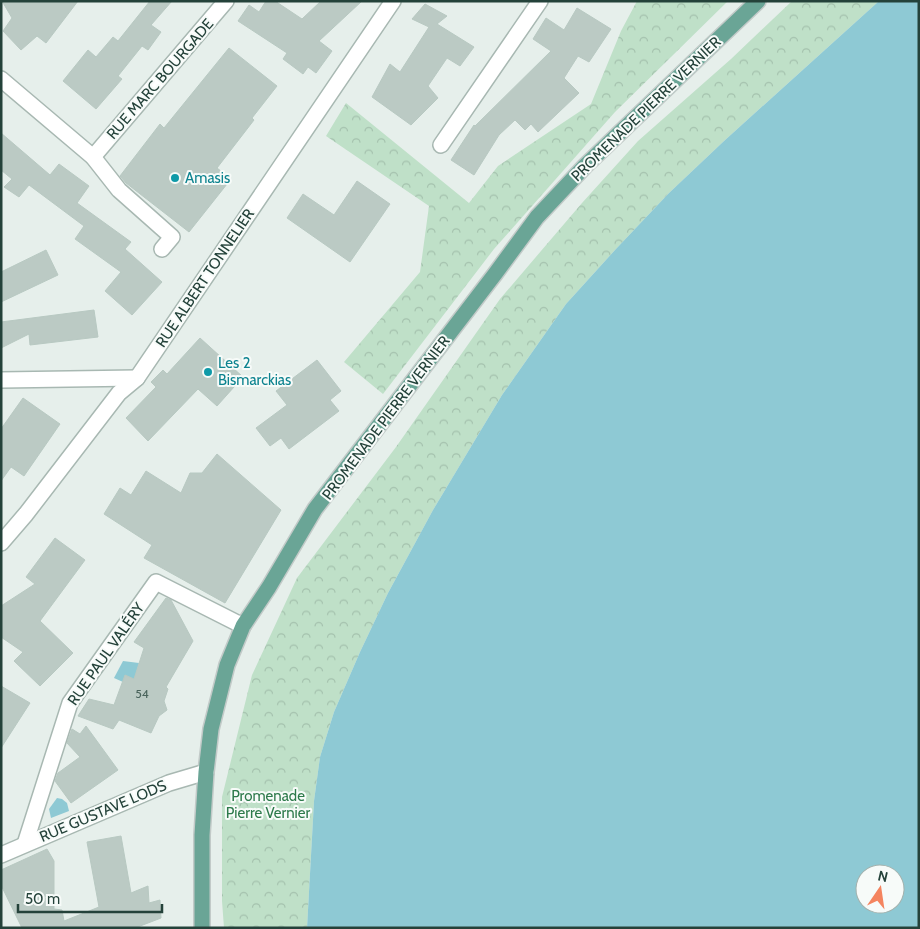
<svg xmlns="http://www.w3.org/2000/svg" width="920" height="929" viewBox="0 0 920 929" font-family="Cabin,sans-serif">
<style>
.forest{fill:url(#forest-crowns)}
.water{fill:#8ec9d4;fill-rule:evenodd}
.building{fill:#bbcac4;stroke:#b8c9c2}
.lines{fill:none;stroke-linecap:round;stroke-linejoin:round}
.minor-casing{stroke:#a8b8b2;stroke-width:18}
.major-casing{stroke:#c2cac8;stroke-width:18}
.minor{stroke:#fff;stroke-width:15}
.major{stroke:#6aa596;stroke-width:15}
.culture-dot{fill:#0f9aa8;stroke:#f7fbf9;stroke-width:2}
.labels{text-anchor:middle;stroke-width:4;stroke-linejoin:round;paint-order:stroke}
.number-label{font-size:12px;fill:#4a645c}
.street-label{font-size:15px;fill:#24423a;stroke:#f7fbf9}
.culture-label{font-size:15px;fill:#0d838f;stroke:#f7fbf9;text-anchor:start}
.park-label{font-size:15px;fill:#2d7a4b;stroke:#f7fbf9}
</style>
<defs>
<pattern id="forest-crowns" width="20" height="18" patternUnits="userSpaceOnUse" patternTransform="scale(1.25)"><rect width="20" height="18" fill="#bfe0c8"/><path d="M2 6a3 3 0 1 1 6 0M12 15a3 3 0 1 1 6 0" fill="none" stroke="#a4c1ad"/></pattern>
</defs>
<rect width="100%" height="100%" fill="#e6efeb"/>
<g class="forest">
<polygon points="637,1 728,1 615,112 494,249 383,394 344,362 420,272 429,206 326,136 346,103 469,203 498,166 591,104 621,31"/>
<polygon points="792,1 879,1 724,141 669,193 615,250 566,304 502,395 433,510 388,593 360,652 334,712 320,757 314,801 307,928 224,928 222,901 222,797 252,675 297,578 396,447 500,299 582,203 638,141 731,59"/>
</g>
<g class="water">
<path d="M879 1H919V928H307L314 801 320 757 334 712 360 652 388 593 433 510 502 395 566 304 615 250 669 193 724 141ZM865 874H895V904H865Z"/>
<polygon points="123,661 139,663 134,681 123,682 114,678"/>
<polygon points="57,798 62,799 67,803 69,811 51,818 49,809"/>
</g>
<g class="building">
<polygon points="2,1 78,1 46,43 37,36 21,50 3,31 12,18"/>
<polygon points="150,1 172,1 151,25 161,32 148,50 142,46 118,76 122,79 96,109 63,81 88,50 96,57 113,37 118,41"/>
<polygon points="266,1 275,1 302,19 321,1 362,1 319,41 332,51 316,73 308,67 303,74 283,59 287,53 238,21 249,5 259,12"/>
<polygon points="425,4 447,16 437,24 474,47 460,66 447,58 428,86 438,98 411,125 372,97 390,64 400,72 429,27 412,19"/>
<polygon points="577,8 611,29 589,62 578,56 564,78 579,93 538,132 531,124 525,130 515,120 499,135 474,175 451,160 474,125 475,126 551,51 533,39 546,18 564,30"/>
<polygon points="229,48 277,86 252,118 254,120 217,168 231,179 189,232 126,183 120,176 160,124 164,128"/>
<polygon points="1,133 50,175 59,164 89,186 77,203 131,242 125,249 162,282 132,315 105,291 121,272 75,239 84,226 29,185 19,197 4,187 12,179 1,170"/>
<polygon points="357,181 390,204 350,262 287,218 303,194 334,215"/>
<polygon points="46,250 58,275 1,302 1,272"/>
<polygon points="94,310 98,337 30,345 29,334 1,348 1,322"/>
<polygon points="200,338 243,377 217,406 198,389 148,441 126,418 156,387 151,382 163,370 167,374"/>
<polygon points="317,360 341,391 330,400 339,411 289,449 281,438 270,446 256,428 287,405 276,391"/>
<polygon points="23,398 60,424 24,476 11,467 1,481 1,429"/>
<polygon points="217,454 281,510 225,603 144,558 152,545 104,514 120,488 131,495 146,471 181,493 190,473 202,473"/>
<polygon points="55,538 85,560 40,621 73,653 40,686 14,661 23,652 1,637 1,606 35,584 26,577"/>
<polygon points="166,598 171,600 193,641 166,687 168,689 164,701 167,710 159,716 151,733 119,720 113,729 78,716 89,699 114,705 125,675 134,679 144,648 134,642"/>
<polygon points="1,686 30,703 1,748"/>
<polygon points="86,726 118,770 71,803 55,781 58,773 80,757 67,743 72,729 80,734"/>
<polygon points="121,836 131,893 148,886 149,903 160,900 161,918 135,928 22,928 1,885 1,870 47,849 54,861 54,909 62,910 64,921 99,907 87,842"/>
</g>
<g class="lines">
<defs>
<g id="minor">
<polyline points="1,79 93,157 119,190 172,237 162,249"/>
<polyline points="441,145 540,1"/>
<polyline points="93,157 226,1"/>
<polyline points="1,380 137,378"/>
<polyline points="1,543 26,514 119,393 137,378 393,1"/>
<polyline points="25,844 70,703 156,582 243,626"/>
<polyline points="1,855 169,783 206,772"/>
</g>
<polyline id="major" points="202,928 202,835 206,772 211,729 227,665 243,626 269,587 315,509 495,274 537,217 585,166 758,1"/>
</defs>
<use href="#minor" class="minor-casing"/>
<use href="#major" class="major-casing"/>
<use href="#minor" class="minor"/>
<use href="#major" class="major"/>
</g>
<g class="culture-dot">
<circle cx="175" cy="178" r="5"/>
<circle cx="208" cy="372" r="5"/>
</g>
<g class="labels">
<g class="number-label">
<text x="142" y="698">54</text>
</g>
<g class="street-label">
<text transform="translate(160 79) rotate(-49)" y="5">RUE MARC BOURGADE</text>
<text transform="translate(646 109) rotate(-44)" y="5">PROMENADE PIERRE VERNIER</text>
<text transform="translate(205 278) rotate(-56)" y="5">RUE ALBERT TONNELIER</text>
<text transform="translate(386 418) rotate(-53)" y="5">PROMENADE PIERRE VERNIER</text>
<text transform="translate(106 654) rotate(-55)" y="5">RUE PAUL VALÉRY</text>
<text transform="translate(103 811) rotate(-23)" y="5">RUE GUSTAVE LODS</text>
</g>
<g class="culture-label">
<text x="185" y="183">Amasis</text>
<text x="218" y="368">Les 2<tspan x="218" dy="17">Bismarckias</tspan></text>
</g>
<g class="park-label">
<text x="268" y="801">Promenade<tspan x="268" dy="17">Pierre Vernier</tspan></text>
</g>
</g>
<rect width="920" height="929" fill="none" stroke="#24423a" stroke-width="5"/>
<g transform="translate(880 889) rotate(13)"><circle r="24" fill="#f7fbf9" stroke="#a3b1ad"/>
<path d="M0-4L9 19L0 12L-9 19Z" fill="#f4845f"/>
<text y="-8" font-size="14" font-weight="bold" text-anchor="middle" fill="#24423a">N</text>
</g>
<path d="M18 904v8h144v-8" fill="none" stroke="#24423a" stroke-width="2.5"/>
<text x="25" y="904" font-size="15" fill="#24423a" stroke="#f7fbf9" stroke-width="4" paint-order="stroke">50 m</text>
</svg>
